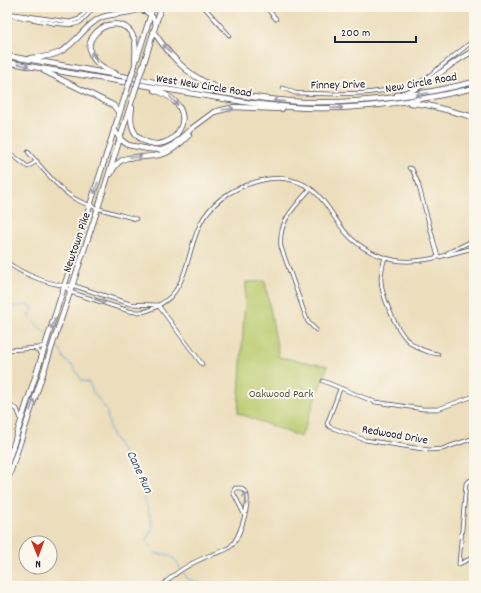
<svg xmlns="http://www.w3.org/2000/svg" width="481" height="593" viewBox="0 0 481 593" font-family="Dekko,sans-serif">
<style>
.green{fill:#bacb6e;stroke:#6e7654}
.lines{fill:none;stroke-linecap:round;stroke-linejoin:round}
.stream{stroke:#64a5d8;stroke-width:1}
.minor-casing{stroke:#403e4e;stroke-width:4.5}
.major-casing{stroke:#403e4e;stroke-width:5.5}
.highway-casing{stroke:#403e4e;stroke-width:6}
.minor{stroke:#fff;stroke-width:3}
.major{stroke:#fff;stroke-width:4}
.highway{stroke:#fff;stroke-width:4.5}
.highway-bridge-casing{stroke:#403e4e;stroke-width:6;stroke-linecap:butt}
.highway-bridge{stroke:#fff;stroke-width:4.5}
.oneway{stroke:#9c9ca7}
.labels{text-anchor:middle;stroke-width:4;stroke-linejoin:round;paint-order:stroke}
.street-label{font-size:12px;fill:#22223b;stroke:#fbf7ec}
.park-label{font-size:12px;fill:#50554a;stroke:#fbf7ec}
.water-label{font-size:13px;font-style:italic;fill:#3c567a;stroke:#fbf7ec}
</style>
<rect width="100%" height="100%" fill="#fbf7ec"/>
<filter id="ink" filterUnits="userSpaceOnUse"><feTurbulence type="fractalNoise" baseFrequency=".025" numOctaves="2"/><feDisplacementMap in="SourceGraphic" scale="8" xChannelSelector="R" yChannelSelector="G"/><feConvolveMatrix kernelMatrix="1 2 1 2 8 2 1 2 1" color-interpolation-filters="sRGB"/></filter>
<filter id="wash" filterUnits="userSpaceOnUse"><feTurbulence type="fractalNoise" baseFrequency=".012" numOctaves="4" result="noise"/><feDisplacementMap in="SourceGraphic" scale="16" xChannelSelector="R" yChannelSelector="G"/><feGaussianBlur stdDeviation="0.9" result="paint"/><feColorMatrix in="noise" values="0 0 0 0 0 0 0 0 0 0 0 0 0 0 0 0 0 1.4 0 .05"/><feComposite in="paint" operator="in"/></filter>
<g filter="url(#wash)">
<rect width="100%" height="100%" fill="#ecdebc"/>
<polygon class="green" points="265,281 279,357 328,366 301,437 238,413 246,282"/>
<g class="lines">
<g class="stream">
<path d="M7 299 9 305 12 307C20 307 27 302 33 308L28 316C34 323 41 327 46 334"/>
<path d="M56 346 59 348 65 360 73 366 82 381 89 382 93 392 106 409 111 433 126 457 141 490 147 506 153 527 146 541 156 554C168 554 176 556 180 569"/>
<polyline points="182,571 188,579 209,586"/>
</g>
</g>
</g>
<g filter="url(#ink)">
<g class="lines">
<defs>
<g id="minor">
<polyline points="204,7 229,35"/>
<polyline points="266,7 276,19"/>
<polyline points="311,7 320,7"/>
<polyline points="7,13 70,22 79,19 90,7"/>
<path d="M7 15C24 16 65 29 79 23 85 19 89 13 94 7"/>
<polyline points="283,88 295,93 332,94 365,93 404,88 414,85 425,79 474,40"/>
<polyline points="7,151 28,167 37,161"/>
<path d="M28 152C41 166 54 184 69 195 83 206 118 214 136 219"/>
<polyline points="409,168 412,169 418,183 438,257"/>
<path d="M310 189C294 208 278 221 281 247L306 317 308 322 316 330"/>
<polyline points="447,253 474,240"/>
<path d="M385 257C383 264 381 272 381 279 381 289 385 300 389 309 399 334 410 350 438 354"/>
<path d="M7 262C20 273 55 288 72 285L130 304 158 305"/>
<path d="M65 286 70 292 129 311C142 313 147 312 158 306 163 302 168 300 172 295 190 274 189 240 204 217 218 197 236 187 259 181 279 175 303 179 318 195 329 206 336 222 347 234 359 247 376 256 394 260 420 265 448 254 474 248"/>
<polyline points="158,305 202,364"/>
<polyline points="34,348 39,352 42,357"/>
<polyline points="8,350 38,348 46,345"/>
<polyline points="323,381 375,402 423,409 438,409 474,396"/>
<polyline points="340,389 327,424 330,427 365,440 429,450 442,449 474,438"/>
<polyline points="7,405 17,409 21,419"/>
<polyline points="459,564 466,483 474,478"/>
<polyline points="459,564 474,557"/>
<path d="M162 586C174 573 191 563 208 556 215 553 224 552 230 547 239 540 251 503 246 492 245 492 242 489 242 488H235L233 492 245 516"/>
</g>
<g id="major">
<polyline points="151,14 153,7"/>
<polyline points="156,24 161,7"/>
</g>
<g id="highway">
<path d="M141 10C149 11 153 16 156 24L143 66"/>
<path d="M153 31C175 63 192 80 229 92"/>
<path d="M7 56C66 65 124 77 183 87 223 93 263 100 303 102 361 104 418 96 474 82"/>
<path d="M30 58C41 57 51 57 60 52 76 44 84 26 100 18 114 12 132 15 145 7"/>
<polyline points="137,58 151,14"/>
<path d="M7 62C60 72 113 80 165 89 221 98 277 110 333 108 382 107 427 99 474 88"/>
<polyline points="44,71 113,105 117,110 119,115"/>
<path d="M115 73C55 50 118 0 134 38 137 46 135 56 135 65"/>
<path d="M397 95C428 89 447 63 474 51"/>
<polyline points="410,103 427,105 474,117"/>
<path d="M132 108C130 119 131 132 141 139 173 160 209 107 154 90"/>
<polyline points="114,129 120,139 128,145 148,149 162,150 173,145 191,129 214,112 234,107 282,109"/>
<path d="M111 174C114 166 118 161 127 158 159 155 165 160 189 135"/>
<polyline points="7,465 125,96"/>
<polyline points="7,482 98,208 133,97"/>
</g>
</defs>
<use href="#minor" class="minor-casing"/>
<use href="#major" class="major-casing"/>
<use href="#highway" class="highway-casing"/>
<use href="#minor" class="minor"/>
<use href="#major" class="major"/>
<use href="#highway" class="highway"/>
<defs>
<g id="highway-bridge">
<polyline points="125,96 135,65"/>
<polyline points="133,97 143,66"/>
</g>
</defs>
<use href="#highway-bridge" class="highway-bridge-casing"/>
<use href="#highway-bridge" class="highway-bridge"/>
</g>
<defs><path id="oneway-shaft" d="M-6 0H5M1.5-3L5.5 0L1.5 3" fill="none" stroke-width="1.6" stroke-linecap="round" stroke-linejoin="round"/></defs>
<g class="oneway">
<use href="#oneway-shaft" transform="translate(167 49) rotate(-131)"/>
<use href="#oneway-shaft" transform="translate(94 57) rotate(-119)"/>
<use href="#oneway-shaft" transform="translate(23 65) rotate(11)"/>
<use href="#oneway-shaft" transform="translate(422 94) rotate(170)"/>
<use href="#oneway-shaft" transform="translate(174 101) rotate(46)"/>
<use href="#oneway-shaft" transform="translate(279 101) rotate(-176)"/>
<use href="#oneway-shaft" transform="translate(337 108) rotate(-2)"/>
<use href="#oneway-shaft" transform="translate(228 109) rotate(-9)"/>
<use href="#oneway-shaft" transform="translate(136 157) rotate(-5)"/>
<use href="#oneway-shaft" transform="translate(96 188) rotate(107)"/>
<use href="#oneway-shaft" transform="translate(100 301) rotate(17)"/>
<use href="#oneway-shaft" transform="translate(53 324) rotate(108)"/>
<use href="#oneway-shaft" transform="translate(32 405) rotate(-72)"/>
<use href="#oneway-shaft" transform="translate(246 498) rotate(-95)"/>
</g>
</g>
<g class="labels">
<g class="street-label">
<text transform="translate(421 82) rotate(-10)" y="4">New Circle Road</text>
<text transform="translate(338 84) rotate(-1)" y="4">Finney Drive</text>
<text transform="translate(204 85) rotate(9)" y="4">West New Circle Road</text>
<text transform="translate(76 242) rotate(-71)" y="4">Newtown Pike</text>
<text transform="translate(395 434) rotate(10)" y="4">Redwood Drive</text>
</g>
<g class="park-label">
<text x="281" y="397">Oakwood Park</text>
</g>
<g class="water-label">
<text transform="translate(141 471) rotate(65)" y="5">Cane Run</text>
</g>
</g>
<rect width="481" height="593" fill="none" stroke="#fbf7ec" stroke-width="24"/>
<g transform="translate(38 555) rotate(179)"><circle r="19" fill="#fbf7ec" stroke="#a4a2a5"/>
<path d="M0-3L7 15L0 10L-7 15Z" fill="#c8321e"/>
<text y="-6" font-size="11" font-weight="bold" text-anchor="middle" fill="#22223b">N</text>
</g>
<path d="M335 36v6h81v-6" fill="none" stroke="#22223b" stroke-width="2"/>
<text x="341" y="36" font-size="12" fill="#22223b" stroke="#fbf7ec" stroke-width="3" paint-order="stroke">200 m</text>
</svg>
